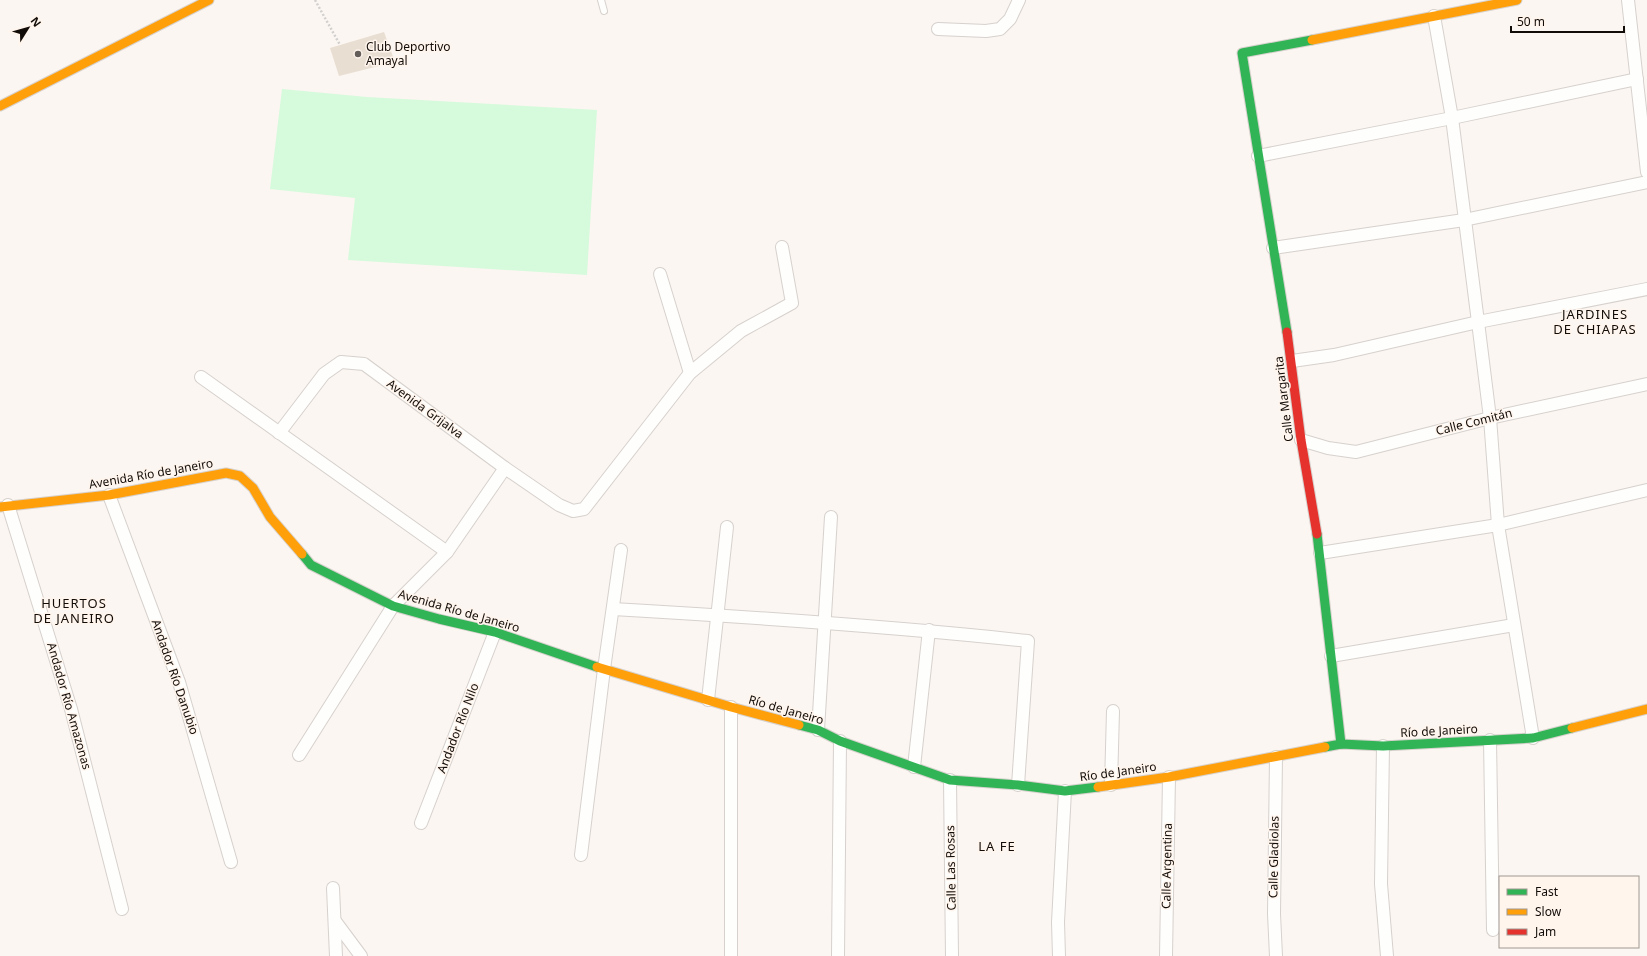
<svg xmlns="http://www.w3.org/2000/svg" width="1647" height="956" viewBox="0 0 1647 956" font-family="'Noto Sans',sans-serif">
<style>
.green{fill:#d6fadc}
.building{fill:#e9ded2}
.lines{fill:none;stroke-linecap:round;stroke-linejoin:round}
.lane-casing{stroke:#d7d1cd;stroke-width:8}
.street-casing{stroke:#d7d1cd;stroke-width:14}
.fast-casing{stroke:#d7d1cd;stroke-width:11}
.slow-casing{stroke:#d7d1cd;stroke-width:11}
.jam-casing{stroke:#d7d1cd;stroke-width:11}
.path{stroke:#d1d0cf;stroke-width:2.5;stroke-dasharray:2 2;stroke-linecap:butt}
.lane{stroke:#fefefd;stroke-width:6}
.street{stroke:#fefefd;stroke-width:12}
.fast{stroke:#30b455;stroke-width:9}
.slow{stroke:#ff9f0a;stroke-width:9}
.jam{stroke:#e5322d;stroke-width:9}
.poi-dot{fill:#645e5a;stroke:#fff5ed;stroke-width:1.5}
.labels{text-anchor:middle;stroke-width:3;stroke-linejoin:round;paint-order:stroke}
.poi-label{font-size:12px;fill:#120c08;stroke:#fff5ed;text-anchor:start}
.street-label{font-size:12px;fill:#120c08;stroke:#fff5ed}
.neighbourhood-label{font-size:13px;letter-spacing:1px;fill:#120c08;stroke:#fff5ed}
</style>
<rect width="100%" height="100%" fill="#fbf6f1"/>
<polygon class="green" points="282,89 367,97 597,110 587,275 348,260 355,198 270,189"/>
<polygon class="building" points="384,32 395,62 339,76 330,48"/>
<g class="lines">
<defs>
<polyline id="lane" points="601,0 604,11"/>
<g id="street">
<polyline points="1628,0 1647,172"/>
<polyline points="1434,16 1452,118 1478,322 1490,418 1498,525 1533,738"/>
<polyline points="938,29 986,31 1000,29 1010,19 1019,0"/>
<polyline points="1258,156 1452,118 1637,79"/>
<polyline points="1273,248 1464,220 1647,182"/>
<polyline points="660,274 690,373"/>
<polyline points="1292,361 1334,355 1478,322 1647,289"/>
<polyline points="201,377 447,552"/>
<polyline points="279,433 324,374 341,362 364,364 505,468 559,505 573,511 584,509 690,373 741,331 792,303 782,247"/>
<polyline points="1301,440 1328,448 1356,452 1490,418 1647,384"/>
<polyline points="109,495 179,682 231,862"/>
<polyline points="8,505 71,709 122,909"/>
<polyline points="1320,553 1498,525 1647,490"/>
<path d="M613 609C751 617 890 626 1028 641L1018 785"/>
<polyline points="1331,656 1514,625"/>
<polyline points="708,700 727,527"/>
<polyline points="818,730 831,517"/>
<polyline points="1490,740 1493,930"/>
<polyline points="1383,746 1381,884 1387,956"/>
<polyline points="299,755 393,606 447,552 505,468"/>
<polyline points="1276,757 1274,914 1276,956"/>
<polyline points="914,767 929,630"/>
<polyline points="950,780 952,956"/>
<polyline points="1111,785 1113,711"/>
<polyline points="421,823 495,632"/>
<polyline points="581,855 604,669 621,550"/>
<polyline points="333,888 336,956"/>
<polyline points="335,921 361,956"/>
<polyline points="731,956 731,707"/>
<polyline points="838,956 840,741"/>
<polyline points="1059,956 1058,922 1065,791"/>
<polyline points="1166,956 1169,777"/>
</g>
<g id="fast">
<polyline points="1287,332 1242,53 1312,40"/>
<polyline points="1317,534 1341,744"/>
<polyline points="302,554 311,565 393,606 439,619 495,632 597,667"/>
<polyline points="799,725 818,730 840,741 950,780 1018,785 1065,791 1098,787"/>
<polyline points="1325,747 1341,744 1383,746 1533,738 1572,728"/>
</g>
<g id="slow">
<polyline points="1312,40 1517,0"/>
<polyline points="0,106 209,0"/>
<polyline points="0,507 109,495 226,473 240,476 253,488 270,517 302,554"/>
<polyline points="597,667 731,707 799,725"/>
<polyline points="1572,728 1647,709"/>
<polyline points="1098,787 1169,777 1325,747"/>
</g>
<polyline id="jam" points="1287,332 1301,440 1317,534"/>
</defs>
<use href="#lane" class="lane-casing"/>
<use href="#street" class="street-casing"/>
<use href="#fast" class="fast-casing"/>
<use href="#slow" class="slow-casing"/>
<use href="#jam" class="jam-casing"/>
<polyline class="path" points="315,0 340,45"/>
<use href="#lane" class="lane"/>
<use href="#street" class="street"/>
<use href="#fast" class="fast"/>
<use href="#slow" class="slow"/>
<use href="#jam" class="jam"/>
</g>
<circle class="poi-dot" cx="358" cy="54" r="4"/>
<g class="labels">
<g class="poi-label">
<text x="366" y="51">Club Deportivo<tspan x="366" dy="14">Amayal</tspan></text>
</g>
<g class="street-label">
<text transform="translate(1284 399) rotate(-97)" y="4">Calle Margarita</text>
<text transform="translate(425 409) rotate(36)" y="4">Avenida Grijalva</text>
<text transform="translate(1474 422) rotate(-14)" y="4">Calle Comitán</text>
<text transform="translate(151 474) rotate(-10)" y="4">Avenida Río de Janeiro</text>
<text transform="translate(459 611) rotate(16)" y="4">Avenida Río de Janeiro</text>
<text transform="translate(175 677) rotate(71)" y="4">Andador Río Danubio</text>
<text transform="translate(69 706) rotate(74)" y="4">Andador Río Amazonas</text>
<text transform="translate(786 710) rotate(16)" y="4">Río de Janeiro</text>
<text transform="translate(458 728) rotate(-69)" y="4">Andador Río Nilo</text>
<text transform="translate(1439 731) rotate(-3)" y="4">Río de Janeiro</text>
<text transform="translate(1118 772) rotate(-8)" y="4">Río de Janeiro</text>
<text transform="translate(1274 857) rotate(-89)" y="4">Calle Gladiolas</text>
<text transform="translate(1167 866) rotate(-89)" y="4">Calle Argentina</text>
<text transform="translate(951 868) rotate(-91)" y="4">Calle Las Rosas</text>
</g>
<g class="neighbourhood-label">
<text x="1595" y="319">JARDINES<tspan x="1595" dy="15">DE CHIAPAS</tspan></text>
<text x="74" y="608">HUERTOS<tspan x="74" dy="15">DE JANEIRO</tspan></text>
<text x="997" y="851">LA FE</text>
</g>
</g>
<rect x="1499" y="876" width="140" height="72" fill="#fff5ed" stroke="#a09891"/>
<rect x="1507" y="889" width="20" height="6" fill="#30b455" stroke="#a09891"/>
<text x="1535" y="896" font-size="12" fill="#120c08">Fast</text>
<rect x="1507" y="909" width="20" height="6" fill="#ff9f0a" stroke="#a09891"/>
<text x="1535" y="916" font-size="12" fill="#120c08">Slow</text>
<rect x="1507" y="929" width="20" height="6" fill="#e5322d" stroke="#a09891"/>
<text x="1535" y="936" font-size="12" fill="#120c08">Jam</text>
<g transform="translate(28 28) rotate(53)" stroke="#fff5ed" stroke-width="3" paint-order="stroke">
<path d="M0-3L7 15L0 10L-7 15Z" fill="#120c08"/>
<text y="-6" font-size="11" font-weight="bold" text-anchor="middle" fill="#120c08">N</text>
</g>
<path d="M1511 26v6h113v-6" fill="none" stroke="#120c08" stroke-width="2"/>
<text x="1517" y="26" font-size="12" fill="#120c08" stroke="#fff5ed" stroke-width="3" paint-order="stroke">50 m</text>
</svg>
